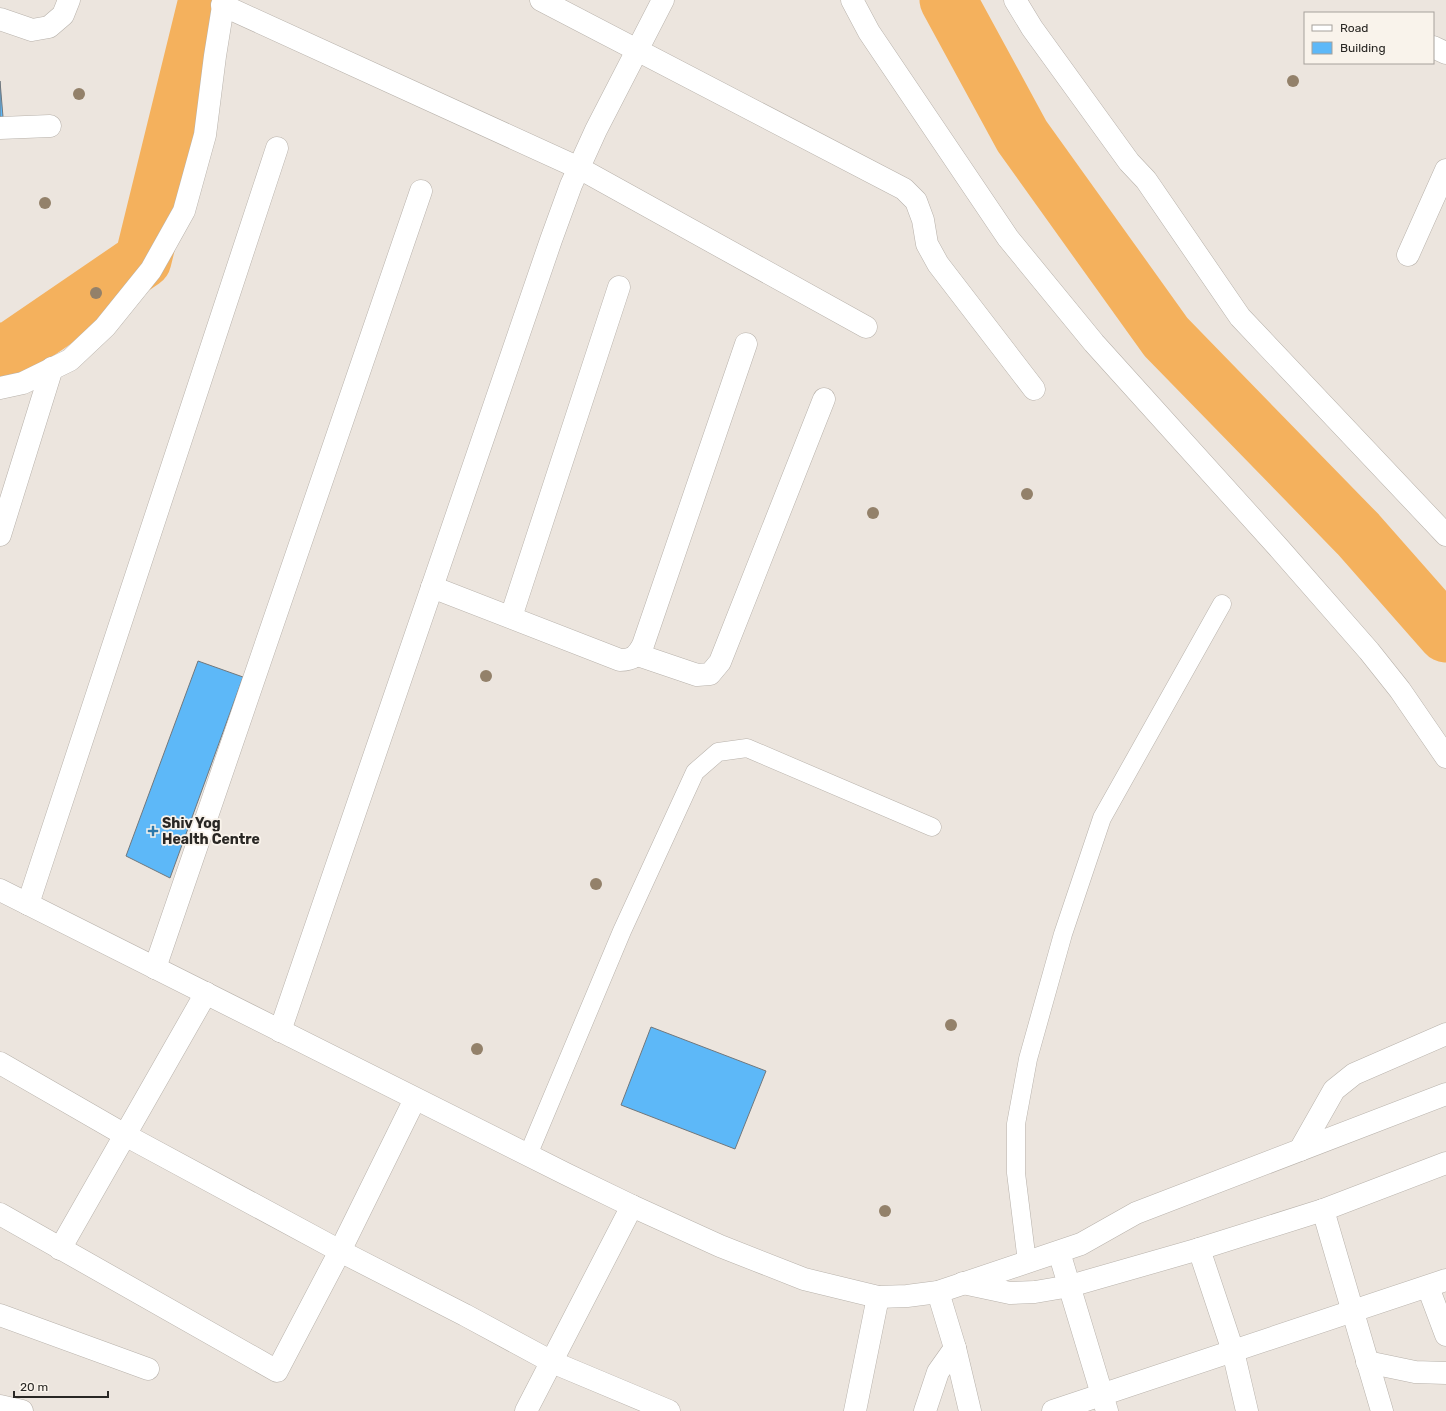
<svg xmlns="http://www.w3.org/2000/svg" width="1446" height="1411" viewBox="0 0 1446 1411" font-family="Rubik,sans-serif">
<style>
.lines{fill:none;stroke-linecap:round;stroke-linejoin:round}
.river{stroke:#f4b15d;stroke-width:57}
.building{fill:#5db8f8;stroke:#70777c}
.service-casing{stroke:#b8b2ab;stroke-width:19}
.minor-casing{stroke:#b8b2ab;stroke-width:23}
.tertiary-casing{stroke:#b8b2ab;stroke-width:23}
.service{stroke:#fff;stroke-width:18}
.minor{stroke:#fff;stroke-width:22}
.tertiary{stroke:#fff;stroke-width:22}
.tree{fill:#93816a}
.poi-dot{fill:#2c78ab;stroke:#f9f3eb;stroke-width:1.5}
.labels{text-anchor:middle;stroke-width:3.5;stroke-linejoin:round;paint-order:stroke}
.poi-label{font-size:14px;font-weight:bold;fill:#292724;stroke:#f9f3eb;text-anchor:start}
</style>
<rect width="100%" height="100%" fill="#ece5de"/>
<g class="lines">
<g class="river">
<polyline points="948,0 1022,136 1166,337 1358,534 1446,634"/>
<polyline points="0,351 10,351 143,260 207,0"/>
</g>
</g>
<g class="building">
<polygon points="0,81 3,117 0,117"/>
<polygon points="198,661 243,677 170,878 126,856"/>
<polygon points="651,1027 766,1071 735,1149 621,1105"/>
</g>
<g class="lines">
<defs>
<g id="service">
<polyline points="528,1155 622,931 695,772 718,752 747,748 932,827"/>
<polyline points="1027,1262 1016,1173 1016,1124 1028,1059 1063,934 1102,818 1222,604"/>
</g>
<g id="minor">
<polyline points="541,0 904,189 916,201 923,220 927,244 938,264 1034,389"/>
<polyline points="852,0 869,32 1008,238 1094,343 1278,547 1369,651 1400,690 1446,757"/>
<polyline points="1015,0 1032,28 1129,162 1146,180 1240,317 1446,535"/>
<polyline points="222,5 579,168 866,327"/>
<polyline points="0,19 32,30 49,27 63,15 69,0"/>
<polyline points="1433,47 1446,53"/>
<polyline points="0,128 50,126"/>
<polyline points="1408,255 1446,170"/>
<polyline points="0,388 23,383 70,360 105,327 151,270 184,211 205,135 215,56 224,0"/>
<polyline points="0,535 52,368"/>
<path d="M432 587 620 660C633 660 637 656 643 645L746 344"/>
<polyline points="511,617 619,287"/>
<polyline points="638,655 697,675 710,674 720,662 824,399"/>
<polyline points="28,904 277,148"/>
<polyline points="155,968 421,191"/>
<polyline points="280,1031 551,240 571,185 596,130 663,0"/>
<polyline points="0,1063 125,1135 340,1251 465,1315 552,1362 669,1411"/>
<polyline points="1300,1150 1334,1090 1354,1074 1446,1034"/>
<polyline points="1323,1210 1382,1411"/>
<polyline points="0,1214 277,1371 340,1251 415,1099"/>
<polyline points="60,1249 206,993"/>
<polyline points="1199,1249 1233,1351 1247,1411"/>
<polyline points="1059,1252 1107,1411"/>
<polyline points="963,1283 1010,1293 1035,1292 1070,1286 1199,1249 1323,1210 1446,1163"/>
<polyline points="1428,1287 1446,1335"/>
<polyline points="938,1292 955,1348 970,1411"/>
<polyline points="0,1315 148,1369"/>
<polyline points="1367,1362 1415,1372 1446,1373"/>
<polyline points="0,1406 22,1411"/>
<polyline points="526,1411 632,1206"/>
<polyline points="855,1411 878,1297"/>
<polyline points="925,1411 938,1372 955,1348"/>
<polyline points="1053,1411 1446,1280"/>
</g>
<polyline id="tertiary" points="0,890 566,1174 632,1206 720,1246 804,1279 878,1297 907,1296 938,1292 1081,1244 1136,1213 1446,1094"/>
</defs>
<use href="#service" class="service-casing"/>
<use href="#minor" class="minor-casing"/>
<use href="#tertiary" class="tertiary-casing"/>
<use href="#service" class="service"/>
<use href="#minor" class="minor"/>
<use href="#tertiary" class="tertiary"/>
</g>
<g class="tree">
<circle cx="1293" cy="81" r="6"/>
<circle cx="79" cy="94" r="6"/>
<circle cx="45" cy="203" r="6"/>
<circle cx="96" cy="293" r="6"/>
<circle cx="1027" cy="494" r="6"/>
<circle cx="873" cy="513" r="6"/>
<circle cx="486" cy="676" r="6"/>
<circle cx="596" cy="884" r="6"/>
<circle cx="951" cy="1025" r="6"/>
<circle cx="477" cy="1049" r="6"/>
<circle cx="885" cy="1211" r="6"/>
</g>
<path class="poi-dot" d="M151 825h4v4h4v4h-4v4h-4v-4h-4v-4h4z"/>
<g class="labels">
<g class="poi-label">
<text x="162" y="828">Shiv Yog<tspan x="162" dy="16">Health Centre</tspan></text>
</g>
</g>
<rect x="1304" y="12" width="130" height="52" fill="#f9f3eb" stroke="#a6a19b"/>
<rect x="1312" y="25" width="20" height="6" fill="#ffffff" stroke="#a6a19b"/>
<text x="1340" y="32" font-size="12" fill="#292724">Road</text>
<rect x="1312" y="42" width="20" height="12" fill="#5db8f8" stroke="#a6a19b"/>
<text x="1340" y="52" font-size="12" fill="#292724">Building</text>
<path d="M14 1391v6h94v-6" fill="none" stroke="#292724" stroke-width="2"/>
<text x="20" y="1391" font-size="12" fill="#292724" stroke="#f9f3eb" stroke-width="3" paint-order="stroke">20 m</text>
</svg>
